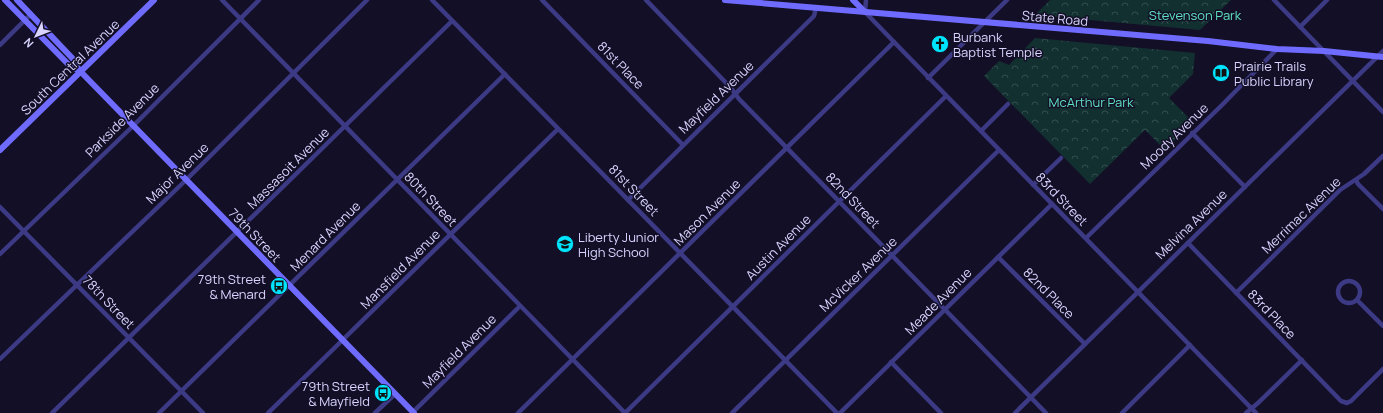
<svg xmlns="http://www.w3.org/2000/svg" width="1383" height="413" viewBox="0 0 1383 413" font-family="Manrope,sans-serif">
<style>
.park{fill:url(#park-crowns)}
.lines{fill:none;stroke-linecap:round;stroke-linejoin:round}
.street{stroke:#3d3a85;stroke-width:4.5}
.secondary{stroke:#6f6bff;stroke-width:6}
.labels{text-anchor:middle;stroke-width:3;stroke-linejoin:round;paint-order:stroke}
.park-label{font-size:13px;fill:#5fe0c0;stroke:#130f26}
.street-label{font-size:13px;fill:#d9d4ff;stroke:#130f26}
.poi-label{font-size:13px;fill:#d9d4ff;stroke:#130f26;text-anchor:start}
</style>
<defs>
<pattern id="park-crowns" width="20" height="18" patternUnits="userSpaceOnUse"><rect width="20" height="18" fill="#12302f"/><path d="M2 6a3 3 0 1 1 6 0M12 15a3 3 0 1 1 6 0" fill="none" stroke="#344d4e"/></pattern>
</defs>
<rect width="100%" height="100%" fill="#130f26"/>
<g class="park">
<polygon points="1050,0 1231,0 1200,30 1035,15"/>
<polygon points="1035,38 1195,53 1193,74 1169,98 1193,122 1165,150 1145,130 1090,184 984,76 999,61 1009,65"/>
</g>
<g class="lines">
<g class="street">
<polyline points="222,0 625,413"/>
<polyline points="432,0 837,413"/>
<polyline points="542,0 683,145"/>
<polyline points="646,0 731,88 739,99 1046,413"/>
<polyline points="866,0 865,12 894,42 1256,413"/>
<polyline points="1274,0 1383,112"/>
<polyline points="1300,27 1327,0"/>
<polyline points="0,45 31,14"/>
<polyline points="928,78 1007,0"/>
<polyline points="981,131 1008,104"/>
<polyline points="1192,133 1245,187"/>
<polyline points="1356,180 1358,184 1383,209"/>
<polyline points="1033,185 1061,158"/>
<polyline points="628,200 814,16 816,8"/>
<polyline points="0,207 203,413"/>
<polyline points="1086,238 1222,105 1277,49"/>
<polyline points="1188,243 1341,401 1347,403 1351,401 1383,369"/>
<polyline points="0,254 133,126 259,0"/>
<polyline points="998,257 1085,344"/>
<circle cx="1349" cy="292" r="11"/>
<polyline points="1236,293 1340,190 1364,174 1383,156"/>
<polyline points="1357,300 1383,326"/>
<polyline points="0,359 186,180 367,0"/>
<polyline points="891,362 941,413"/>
<polyline points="413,412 520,306"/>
<polyline points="52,413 452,21"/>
<polyline points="159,413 505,74"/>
<polyline points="268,413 558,129"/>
<polyline points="375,413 395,394"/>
<polyline points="518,413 894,42"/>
<polyline points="625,413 946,96"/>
<polyline points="732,413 999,150"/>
<polyline points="840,413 1052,204"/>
<polyline points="1015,413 1383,51"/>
<polyline points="1122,413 1190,345"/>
<polyline points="1246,413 1258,403 1302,360"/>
</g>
<g class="secondary">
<polyline points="5,0 69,65 81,72 414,413"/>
<polyline points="17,0 74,60 80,72"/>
<polyline points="725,0 1208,41 1277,49 1324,51 1383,57"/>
<polyline points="853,0 865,12"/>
<polyline points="0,150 154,0"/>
</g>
</g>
<defs>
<symbol id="church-disc" viewBox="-11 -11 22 22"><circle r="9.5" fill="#00e5ff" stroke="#130f26"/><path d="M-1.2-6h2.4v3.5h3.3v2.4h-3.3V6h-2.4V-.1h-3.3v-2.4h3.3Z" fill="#111"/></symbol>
<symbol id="library-disc" viewBox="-11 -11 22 22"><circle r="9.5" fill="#00e5ff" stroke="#130f26"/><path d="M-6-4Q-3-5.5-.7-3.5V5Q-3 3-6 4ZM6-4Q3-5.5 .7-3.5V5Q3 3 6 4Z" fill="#111"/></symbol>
<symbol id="school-disc" viewBox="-11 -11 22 22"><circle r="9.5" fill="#00e5ff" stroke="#130f26"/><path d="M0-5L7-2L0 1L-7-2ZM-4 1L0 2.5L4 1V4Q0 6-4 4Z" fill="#111"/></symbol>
<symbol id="bus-disc" viewBox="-11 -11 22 22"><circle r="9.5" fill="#00e5ff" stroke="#130f26"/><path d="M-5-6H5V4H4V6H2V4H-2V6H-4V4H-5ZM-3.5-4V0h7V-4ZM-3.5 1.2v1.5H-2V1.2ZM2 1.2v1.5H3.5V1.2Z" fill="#111"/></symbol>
</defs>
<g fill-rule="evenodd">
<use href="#church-disc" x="930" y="34" width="20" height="20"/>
<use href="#library-disc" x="1211" y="63" width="20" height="20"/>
<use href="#school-disc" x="555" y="234" width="20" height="20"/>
<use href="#bus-disc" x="269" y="276" width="20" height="20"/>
<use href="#bus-disc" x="373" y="383" width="20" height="20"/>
</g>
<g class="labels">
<g class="park-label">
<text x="1195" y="20">Stevenson Park</text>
<text x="1091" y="107">McArthur Park</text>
</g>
<g class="street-label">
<text transform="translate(1055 18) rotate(5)" y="5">State Road</text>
<text transform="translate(621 65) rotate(46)" y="5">81st Place</text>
<text transform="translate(70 67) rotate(-44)" y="5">South Central Avenue</text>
<text transform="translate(716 97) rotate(-44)" y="5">Mayfield Avenue</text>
<text transform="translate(122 120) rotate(-45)" y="5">Parkside Avenue</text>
<text transform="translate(1174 136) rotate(-44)" y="5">Moody Avenue</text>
<text transform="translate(288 168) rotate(-45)" y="5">Massasoit Avenue</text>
<text transform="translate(177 173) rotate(-44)" y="5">Major Avenue</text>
<text transform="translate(634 190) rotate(46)" y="5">81st Street</text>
<text transform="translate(431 199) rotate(46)" y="5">80th Street</text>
<text transform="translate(1062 199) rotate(46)" y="5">83rd Street</text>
<text transform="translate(853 200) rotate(46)" y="5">82nd Street</text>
<text transform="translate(707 212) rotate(-45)" y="5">Mason Avenue</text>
<text transform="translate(1301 215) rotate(-44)" y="5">Merrimac Avenue</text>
<text transform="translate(1191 224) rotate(-44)" y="5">Melvina Avenue</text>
<text transform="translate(255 235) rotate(46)" y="5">79th Street</text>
<text transform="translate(325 236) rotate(-45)" y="5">Menard Avenue</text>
<text transform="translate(778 247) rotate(-45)" y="5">Austin Avenue</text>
<text transform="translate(400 269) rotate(-45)" y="5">Mansfield Avenue</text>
<text transform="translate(858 274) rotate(-44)" y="5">McVicker Avenue</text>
<text transform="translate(1049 293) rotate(45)" y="5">82nd Place</text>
<text transform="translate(938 301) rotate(-45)" y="5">Meade Avenue</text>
<text transform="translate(109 302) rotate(46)" y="5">78th Street</text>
<text transform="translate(1272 314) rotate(46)" y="5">83rd Place</text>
<text transform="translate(459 351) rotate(-45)" y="5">Mayfield Avenue</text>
</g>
<g class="poi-label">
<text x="953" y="42">Burbank<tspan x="953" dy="15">Baptist Temple</tspan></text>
<text x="1234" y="71">Prairie Trails<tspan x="1234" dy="15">Public Library</tspan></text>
<text x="578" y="242">Liberty Junior<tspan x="578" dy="15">High School</tspan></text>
<text x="266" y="284" text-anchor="end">79th Street<tspan x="266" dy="15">&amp; Menard</tspan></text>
<text x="370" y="391" text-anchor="end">79th Street<tspan x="370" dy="15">&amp; Mayfield</tspan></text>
</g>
</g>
<g transform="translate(36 36) rotate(227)" stroke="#130f26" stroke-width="3" paint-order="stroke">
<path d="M0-3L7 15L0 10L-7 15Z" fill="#d9d4ff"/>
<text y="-6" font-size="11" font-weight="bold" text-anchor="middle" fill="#d9d4ff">N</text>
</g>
</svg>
